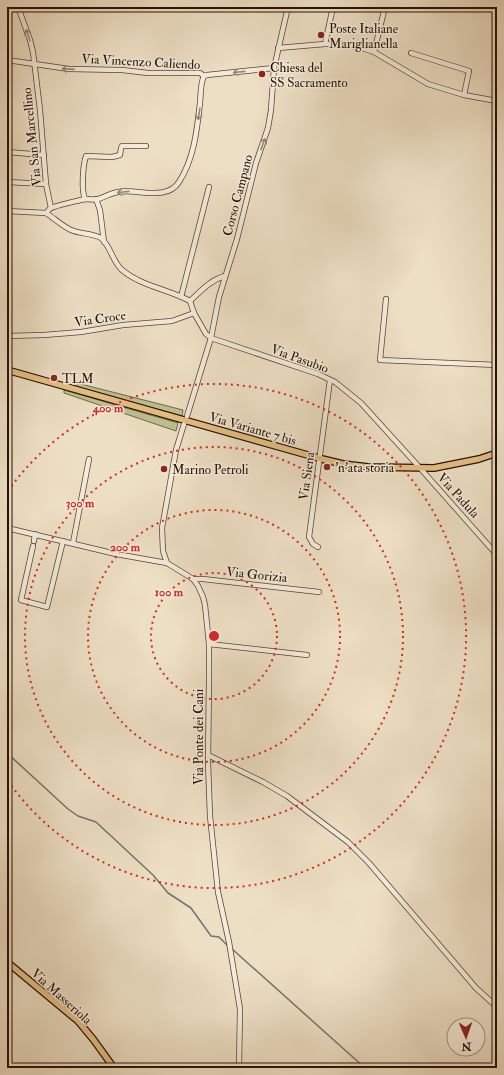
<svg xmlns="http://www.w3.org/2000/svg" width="504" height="1075" viewBox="0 0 504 1075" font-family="'IM FELL Double Pica',serif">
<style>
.green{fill:#bdc191;stroke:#72684b}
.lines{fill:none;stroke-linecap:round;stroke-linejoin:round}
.stream{stroke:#6d7673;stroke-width:1.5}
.minor-casing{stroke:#584335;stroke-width:6}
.major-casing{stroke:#260f05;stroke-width:8}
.minor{stroke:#f3ead9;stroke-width:4.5}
.major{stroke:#e6c082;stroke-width:5.5}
.oneway{stroke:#97877a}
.ring{fill:none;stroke:#d62828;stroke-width:2;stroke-dasharray:2 4}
.poi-dot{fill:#8f2418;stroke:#f3ead9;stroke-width:1.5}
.labels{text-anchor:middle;stroke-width:3;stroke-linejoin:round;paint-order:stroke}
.poi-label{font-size:13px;fill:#260f05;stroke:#f3ead9;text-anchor:start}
.street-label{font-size:13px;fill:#260f05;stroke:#f3ead9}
.centre{fill:#d62828;stroke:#f3ead9;stroke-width:2}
.ring-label{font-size:12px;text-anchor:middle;font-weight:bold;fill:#d62828;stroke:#f3ead9;stroke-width:3;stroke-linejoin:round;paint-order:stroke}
</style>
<rect width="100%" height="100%" fill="#eddfc4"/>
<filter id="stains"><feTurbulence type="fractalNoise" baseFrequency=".005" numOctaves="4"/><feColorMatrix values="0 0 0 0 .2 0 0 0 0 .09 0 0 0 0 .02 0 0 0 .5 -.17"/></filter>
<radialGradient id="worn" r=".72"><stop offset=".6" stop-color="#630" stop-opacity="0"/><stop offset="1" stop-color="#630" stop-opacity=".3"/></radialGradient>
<g class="green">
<polygon points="77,383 183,410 182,416 77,387"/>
<polygon points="64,390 178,423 176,431 64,393"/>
</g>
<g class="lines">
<g class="stream">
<polyline points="7,753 68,809 78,816 96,822 153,875 168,893 191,908 211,936 219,937 228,946"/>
<polyline points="231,948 365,1068"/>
</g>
<defs>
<g id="minor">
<polyline points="18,7 30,40 33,52 40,110 46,184 51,208"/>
<polyline points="325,44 333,7"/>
<polyline points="278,48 325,44 343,44 362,48 374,52 428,84 464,95 497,101"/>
<polyline points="374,52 385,7"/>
<polyline points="411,53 469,71 464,95"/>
<polyline points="7,60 69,69 122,70 148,73 200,73 204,76 207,75 274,68"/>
<polyline points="7,152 44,155"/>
<polyline points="7,182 46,184"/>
<path d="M85 199C81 190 83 165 86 156L112 157 120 155 121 148 122 146H146"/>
<polyline points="96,199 100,210 104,242"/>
<polyline points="7,211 46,213"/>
<path d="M46 213C54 218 62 226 71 230 80 234 92 233 101 238 110 245 112 260 121 269 140 286 168 289 190 301L194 313 206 334 211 338 318 374 335 382 361 403 420 468 497 555"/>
<path d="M46 213C48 211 49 209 51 208 55 206 80 200 86 199 90 199 94 200 98 199 105 197 111 193 118 192 137 188 166 202 179 182 194 159 197 130 200 103 201 94 200 84 204 76"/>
<polyline points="181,297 209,187"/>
<polyline points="386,299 380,360 497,365"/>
<path d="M190 301C201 291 210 280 225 276"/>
<polyline points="7,336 44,335 81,332 123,325 172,321 194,313"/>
<polyline points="187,416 211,338 219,297 237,239 256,163 268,128 271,110 274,68 288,7"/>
<polyline points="184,424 176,450 162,528 163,551 167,563 193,579 198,586 203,597 205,605 209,644 209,680 208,762 210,816 218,892 229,942 240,1009 239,1068"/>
<polyline points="7,528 116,554 167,563"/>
<polyline points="34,541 35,534"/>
<polyline points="73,543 89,459"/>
<polyline points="33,546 21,600 47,607 63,541"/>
<polyline points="318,547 313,544 309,537 330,380"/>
<polyline points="193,579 203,579 319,592"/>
<polyline points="209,644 307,655"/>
<polyline points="208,755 263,782 287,796 348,842 369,863 476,988 497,1007"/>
<polyline points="7,978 8,962"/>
</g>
<g id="major">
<polyline points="7,370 322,459 343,464 368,467 434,468 479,459 497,453"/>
<polyline points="7,962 78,1021 93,1039 114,1068"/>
</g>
</defs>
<use href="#minor" class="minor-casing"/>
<use href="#major" class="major-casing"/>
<use href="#minor" class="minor"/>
<use href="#major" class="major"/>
</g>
<defs><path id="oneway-shaft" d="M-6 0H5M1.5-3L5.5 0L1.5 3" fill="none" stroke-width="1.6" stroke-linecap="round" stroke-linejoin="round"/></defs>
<g class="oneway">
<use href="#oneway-shaft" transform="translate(28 35) rotate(-109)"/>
<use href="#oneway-shaft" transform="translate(68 69) rotate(-176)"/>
<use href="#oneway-shaft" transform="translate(239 72) rotate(174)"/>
<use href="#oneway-shaft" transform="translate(199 114) rotate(99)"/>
<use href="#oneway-shaft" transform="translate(263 144) rotate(-70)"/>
<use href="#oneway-shaft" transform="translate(123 192) rotate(174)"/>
</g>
<g class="ring">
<circle cx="214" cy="636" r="63"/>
<circle cx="214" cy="636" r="126"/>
<circle cx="214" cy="636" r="189"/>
<path d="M8 491A252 252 0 1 1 8 781"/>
</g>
<g class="poi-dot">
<circle cx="321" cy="35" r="4"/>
<circle cx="262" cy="74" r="4"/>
<circle cx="54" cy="378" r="4"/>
<circle cx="327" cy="467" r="4"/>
<circle cx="164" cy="469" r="4"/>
</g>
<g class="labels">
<g class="poi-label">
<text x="329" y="33">Poste Italiane<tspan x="329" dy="15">Mariglianella</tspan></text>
<text x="270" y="72">Chiesa del<tspan x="270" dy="15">SS Sacramento</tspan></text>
<text x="62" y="383">TLM</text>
<text x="335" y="472">'n'ata storia</text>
<text x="172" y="474">Marino Petroli</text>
</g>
<g class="street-label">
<text transform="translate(141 61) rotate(3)" y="5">Via Vincenzo Caliendo</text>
<text transform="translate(31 137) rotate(-96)" y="5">Via San Marcellino</text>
<text transform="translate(237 195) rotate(-75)" y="5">Corso Campano</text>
<text transform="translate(100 318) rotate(-8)" y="5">Via Croce</text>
<text transform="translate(300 358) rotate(20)" y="5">Via Pasubio</text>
<text transform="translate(253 428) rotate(16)" y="5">Via Variante 7 bis</text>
<text transform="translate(306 476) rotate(-82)" y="5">Via Siena</text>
<text transform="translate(459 495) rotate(48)" y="5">Via Padula</text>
<text transform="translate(257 574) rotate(6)" y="5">Via Gorizia</text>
<text transform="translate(198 737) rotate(-90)" y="5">Via Ponte dei Cani</text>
<text transform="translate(62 996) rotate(42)" y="5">Via Masseriola</text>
</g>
</g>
<circle cx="214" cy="636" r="6" class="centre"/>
<g class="ring-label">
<text x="108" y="412">400 m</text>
<text x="80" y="507">300 m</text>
<text x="125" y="551">200 m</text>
<text x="169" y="596">100 m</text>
</g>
<rect width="504" height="1075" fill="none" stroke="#eddfc4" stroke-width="24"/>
<rect x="8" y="8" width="488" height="1059" fill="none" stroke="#260f05" stroke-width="2"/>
<rect x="12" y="12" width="480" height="1051" fill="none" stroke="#260f05"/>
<g transform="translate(466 1037) rotate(178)"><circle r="19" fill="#f3ead9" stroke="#a19284"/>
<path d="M0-3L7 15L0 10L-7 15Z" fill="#8f2418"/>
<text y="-6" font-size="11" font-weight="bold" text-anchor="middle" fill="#260f05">N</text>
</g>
<rect width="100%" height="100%" filter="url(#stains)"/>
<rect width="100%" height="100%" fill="url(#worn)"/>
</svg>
